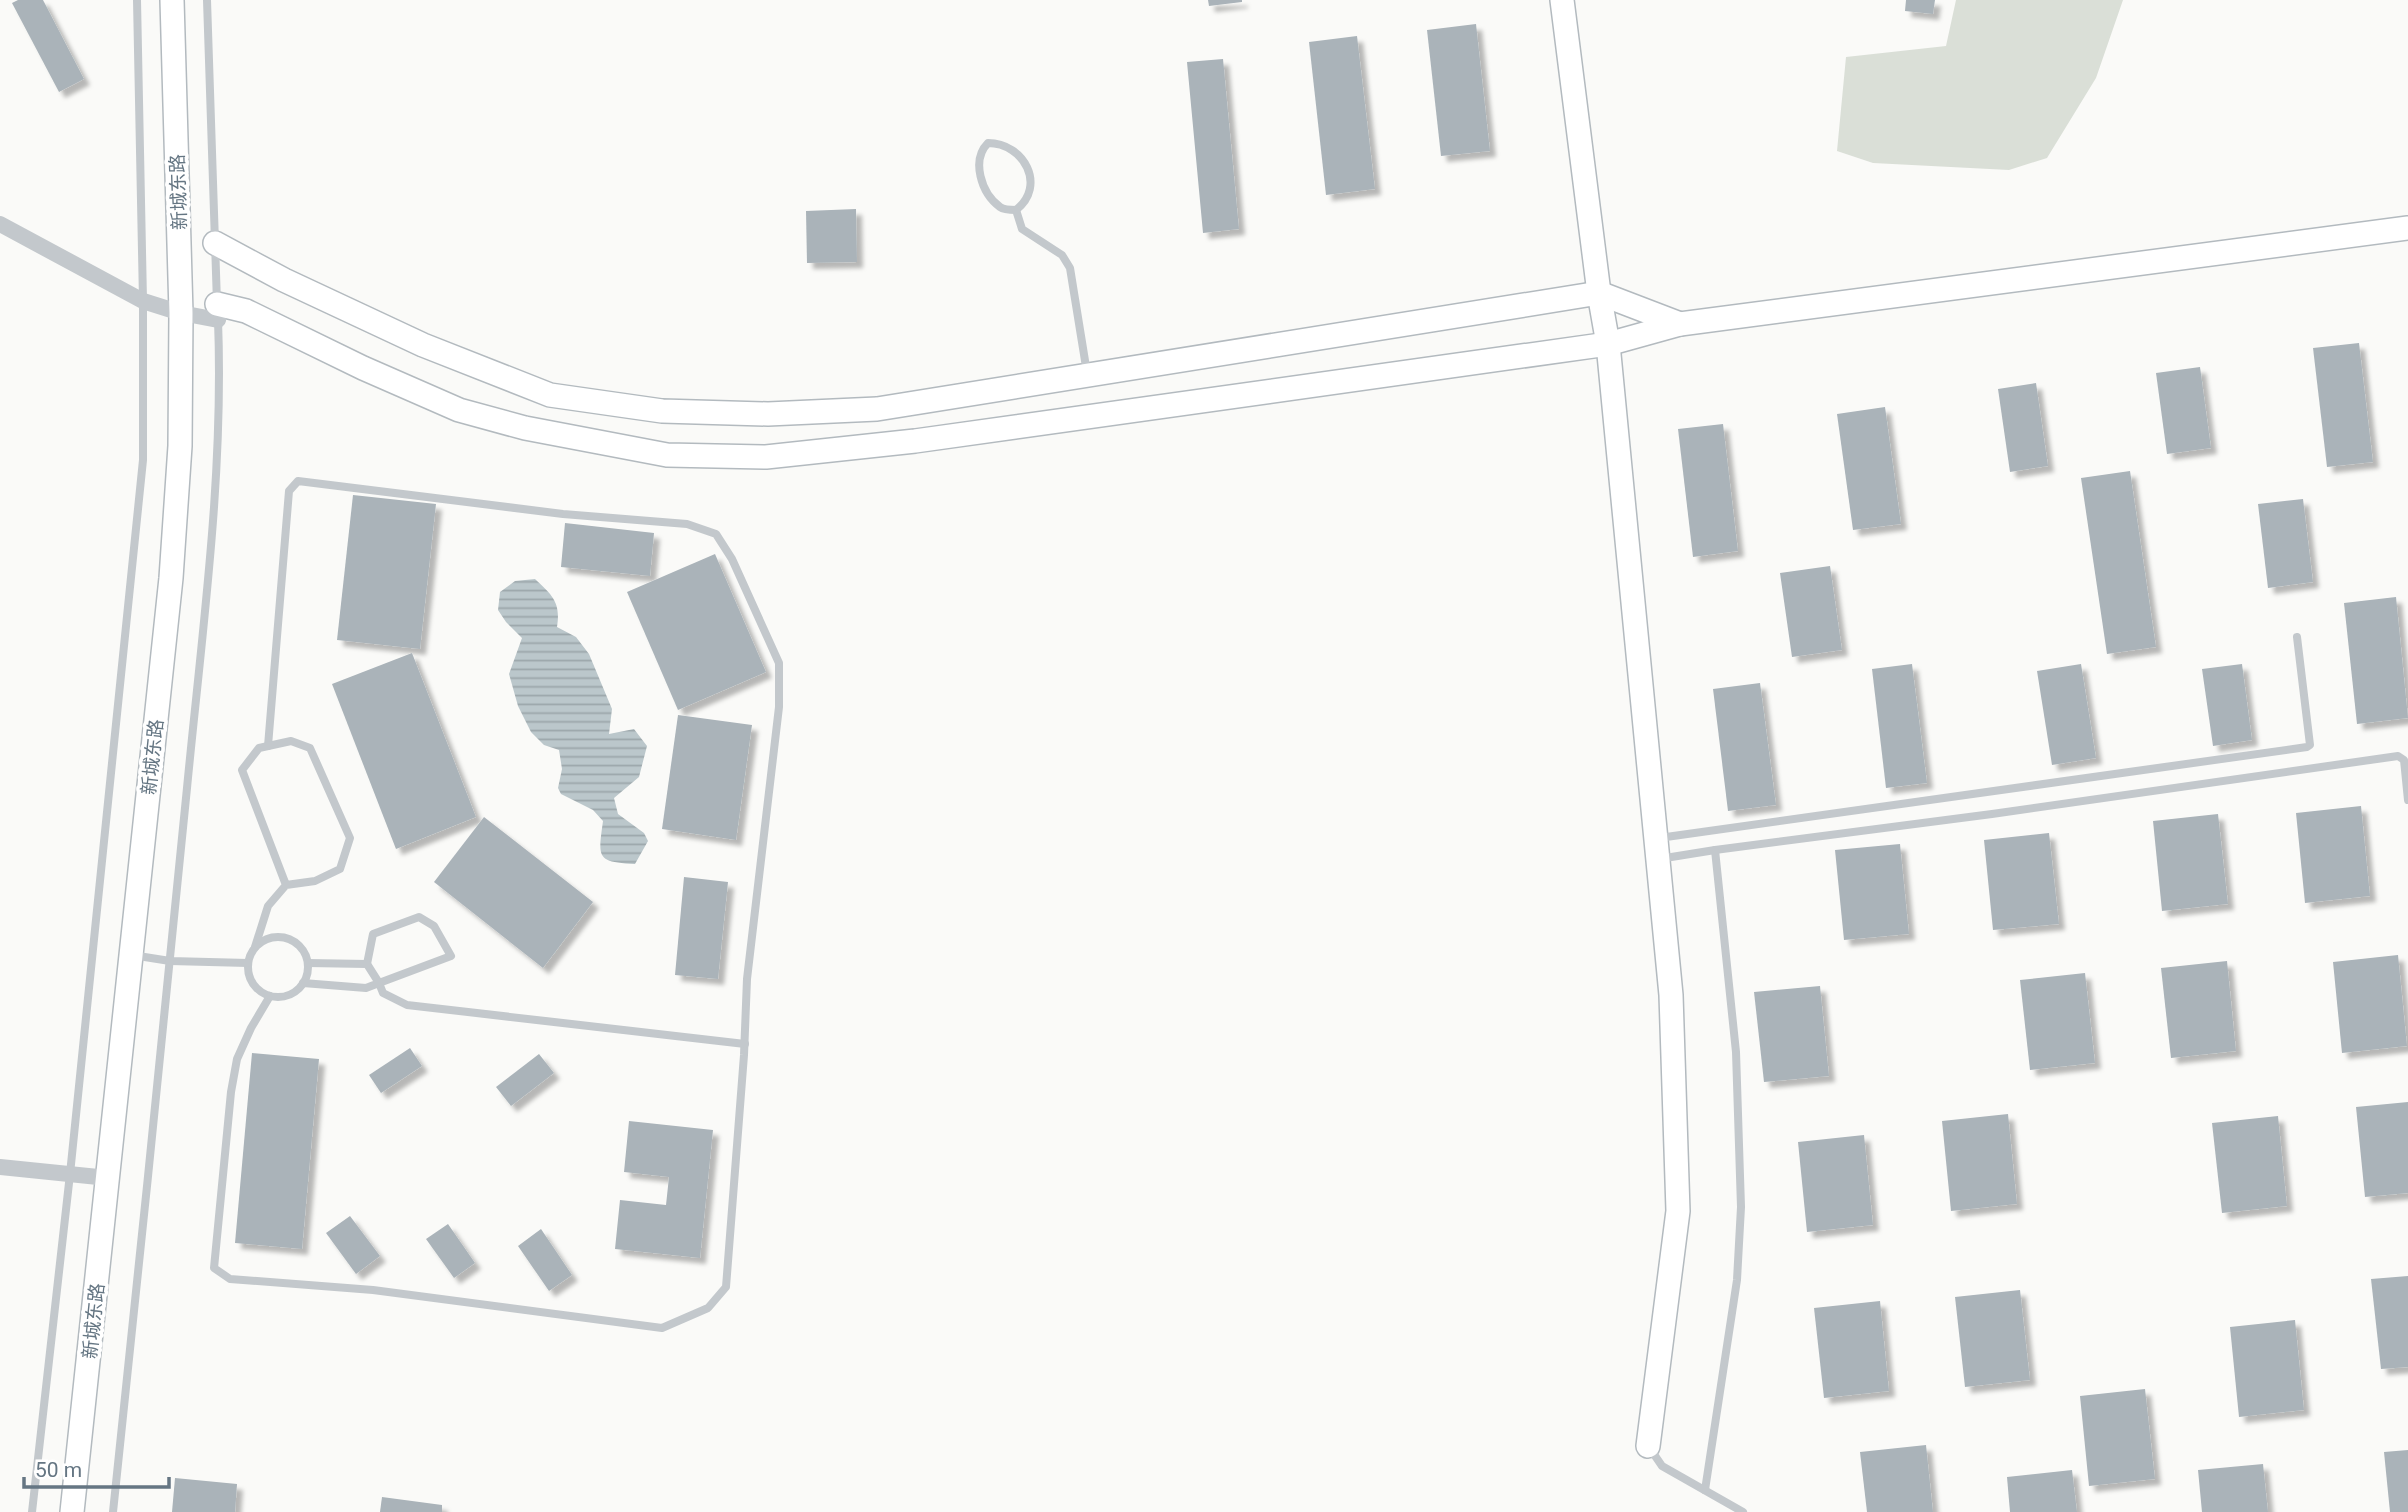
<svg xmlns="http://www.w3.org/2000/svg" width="2408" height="1512" viewBox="0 0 2408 1512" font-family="Roboto,'Noto Sans SC',sans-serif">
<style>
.garden{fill:#dadfd7}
.water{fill:url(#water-rules)}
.building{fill:#aab3b9;filter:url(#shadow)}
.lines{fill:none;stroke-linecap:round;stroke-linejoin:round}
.secondary-casing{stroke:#b3babf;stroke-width:26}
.lane{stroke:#c3c8cc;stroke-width:8}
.street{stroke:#c3c8cc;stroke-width:16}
.secondary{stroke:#fff;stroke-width:23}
.labels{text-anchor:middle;stroke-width:7;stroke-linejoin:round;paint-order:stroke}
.street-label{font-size:19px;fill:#657683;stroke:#fff}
</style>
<defs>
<pattern id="water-rules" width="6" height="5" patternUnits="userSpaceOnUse" patternTransform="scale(1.75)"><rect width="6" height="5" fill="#bbc7cb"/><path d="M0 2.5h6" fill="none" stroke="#9ca6aa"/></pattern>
<filter id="shadow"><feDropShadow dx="6" dy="6" stdDeviation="2" flood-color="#0004"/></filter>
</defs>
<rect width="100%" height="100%" fill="#fafaf8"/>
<polygon class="garden" points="1956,0 2123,0 2096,78 2047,158 2009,170 1873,163 1837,151 1846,57 1946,46"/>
<path class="water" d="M535 579C552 595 561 602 557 627L576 637 589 654 612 709 609 734 634 729 647 746 639 777 614 798 618 814 644 833 648 841 635 864C596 862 598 858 603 821L593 810 561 794 558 788 562 769 559 750 544 745 531 732 518 706 509 674 522 638 506 622 498 610 500 592 515 581Z"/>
<g class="building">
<polygon points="18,0 43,0 84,79 59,92 12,3"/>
<polygon points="1208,0 1242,0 1242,2 1209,6"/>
<polygon points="1906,0 1935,0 1933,14 1905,11"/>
<polygon points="1476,24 1490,151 1441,156 1427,30"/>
<polygon points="1357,36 1375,189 1326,195 1309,42"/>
<polygon points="1223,59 1239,229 1203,233 1187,62"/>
<polygon points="856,209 857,262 807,263 806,211"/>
<polygon points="2359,343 2373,462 2327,467 2313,348"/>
<polygon points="2200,367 2211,448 2167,454 2156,373"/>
<polygon points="2036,383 2048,466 2010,472 1998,389"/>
<polygon points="1885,407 1901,524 1853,530 1837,414"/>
<polygon points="1723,424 1738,551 1693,557 1678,429"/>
<polygon points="2130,471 2156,647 2107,654 2081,478"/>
<polygon points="353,495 436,504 420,649 337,640"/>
<polygon points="2303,499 2313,582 2268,588 2258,504"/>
<polygon points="565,523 654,533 650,576 561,567"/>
<polygon points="715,554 766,672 678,710 627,592"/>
<polygon points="1830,566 1842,650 1792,657 1780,573"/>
<polygon points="2396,597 2408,718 2357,724 2344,603"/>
<polygon points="412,653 476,817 396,849 332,684"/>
<polygon points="1912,664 1927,783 1886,788 1872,669"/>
<polygon points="2081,664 2096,758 2052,765 2037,671"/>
<polygon points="2242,664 2252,740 2213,746 2202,669"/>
<polygon points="1760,683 1776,805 1728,811 1713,689"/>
<polygon points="678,715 752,725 736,840 662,829"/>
<polygon points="2361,806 2370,896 2305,903 2296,813"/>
<polygon points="2218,814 2228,904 2162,911 2153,821"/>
<polygon points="484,817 593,902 543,968 434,882"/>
<polygon points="2049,833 2059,924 1993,930 1984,840"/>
<polygon points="1900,844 1909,934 1844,940 1835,850"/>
<polygon points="684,877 728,882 718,979 675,975"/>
<polygon points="2398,955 2407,1046 2342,1053 2333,962"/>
<polygon points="2227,961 2236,1051 2171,1058 2161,968"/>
<polygon points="2085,973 2095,1063 2030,1070 2020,980"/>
<polygon points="1820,986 1829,1076 1764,1082 1754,992"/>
<polygon points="410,1048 422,1066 381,1093 369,1075"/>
<polygon points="252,1053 319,1059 302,1249 235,1243"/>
<polygon points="539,1054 554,1073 511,1106 496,1087"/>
<polygon points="2408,1102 2408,1193 2365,1197 2356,1107"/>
<polygon points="2008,1114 2017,1204 1951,1211 1942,1121"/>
<polygon points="2278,1116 2287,1206 2222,1213 2212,1123"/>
<polygon points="629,1121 713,1130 700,1258 615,1249 620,1200 666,1205 669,1177 624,1172"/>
<polygon points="1864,1135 1873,1225 1807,1232 1798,1142"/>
<polygon points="350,1216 380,1256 356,1274 326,1233"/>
<polygon points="448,1224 475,1263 454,1278 426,1239"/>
<polygon points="541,1229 572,1275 549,1291 518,1246"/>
<polygon points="2408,1276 2408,1367 2381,1369 2371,1279"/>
<polygon points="2020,1290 2030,1380 1965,1387 1955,1297"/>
<polygon points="1880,1301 1889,1391 1824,1398 1814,1308"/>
<polygon points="2295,1320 2304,1410 2239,1417 2230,1327"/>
<polygon points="2145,1389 2155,1479 2089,1486 2080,1396"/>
<polygon points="1926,1445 1933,1512 1867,1512 1860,1452"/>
<polygon points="2408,1450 2408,1512 2390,1512 2384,1452"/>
<polygon points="2263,1464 2268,1512 2202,1512 2198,1470"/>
<polygon points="2072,1470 2077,1512 2010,1512 2007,1477"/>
<polygon points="175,1478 237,1484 235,1512 172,1512"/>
<polygon points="382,1497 442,1505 442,1512 380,1512"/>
</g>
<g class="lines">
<defs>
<g id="secondary">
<polyline points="1562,0 1599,293 1608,344 1671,995 1678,1211 1648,1446"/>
<polyline points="215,243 284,280 423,345 550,395 662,411 768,414 877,409 1599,293 1680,324 1608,344 915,441 766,457 667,455 525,428 459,410 363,368 246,311 217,304"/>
<polyline points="1680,324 2408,228"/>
<polyline points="72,1512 171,578 180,446 181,313 172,0"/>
</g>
</defs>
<use href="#secondary" class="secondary-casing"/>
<g class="lane">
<polyline points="207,0 217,303"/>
<path d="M988 143C1024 143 1047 186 1016 210 1010 210 1004 210 1000 207 981 193 971 160 988 143Z"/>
<polyline points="1016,210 1022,229 1062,255 1070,268 1087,373"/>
<polyline points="268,746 289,491 298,481 563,514 687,524 716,534 732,559 779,663 779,707 747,979 744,1055 726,1287 708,1308 662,1328 373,1290 230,1279 214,1268 231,1092 237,1059 251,1028 270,996"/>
<polyline points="1659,838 2307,747 2310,745 2297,637"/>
<polyline points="1715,850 1992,814 2398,756 2404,760 2408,800"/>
<polyline points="1659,859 1715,850 1736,1052 1741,1207 1737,1280 1705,1490"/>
<circle cx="278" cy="967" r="30"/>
<polyline points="255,947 268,906 286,885 315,881 340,869 350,838 310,748 291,741 259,748 242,770 286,885"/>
<polyline points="132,955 170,961 248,963"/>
<polyline points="367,964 373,934 419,917 434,926 451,956 379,983 383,993 407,1005 745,1044"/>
<polyline points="303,983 366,988 379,983 367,964 308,963"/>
<polyline points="1649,1447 1662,1466 1743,1512"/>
<polyline points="32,1512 70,1174 143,460 143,301 137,0"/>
<path d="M113 1512C138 1271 164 1029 187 788 202 632 224 476 218 320"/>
</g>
<g class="street">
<polyline points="0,224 143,301 181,313 218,320"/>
<polyline points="0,1167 108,1178"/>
</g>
<use href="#secondary" class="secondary"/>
</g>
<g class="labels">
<g class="street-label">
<text transform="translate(178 192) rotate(-92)" y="7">新城东路</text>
<text transform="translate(152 757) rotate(-84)" y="7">新城东路</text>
<text transform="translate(93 1321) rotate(-84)" y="7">新城东路</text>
</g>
</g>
<path d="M24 1477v10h145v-10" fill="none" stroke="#657683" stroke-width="3.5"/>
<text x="35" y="1477" font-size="21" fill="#657683" stroke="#ffffff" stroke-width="5" paint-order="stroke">50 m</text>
</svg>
